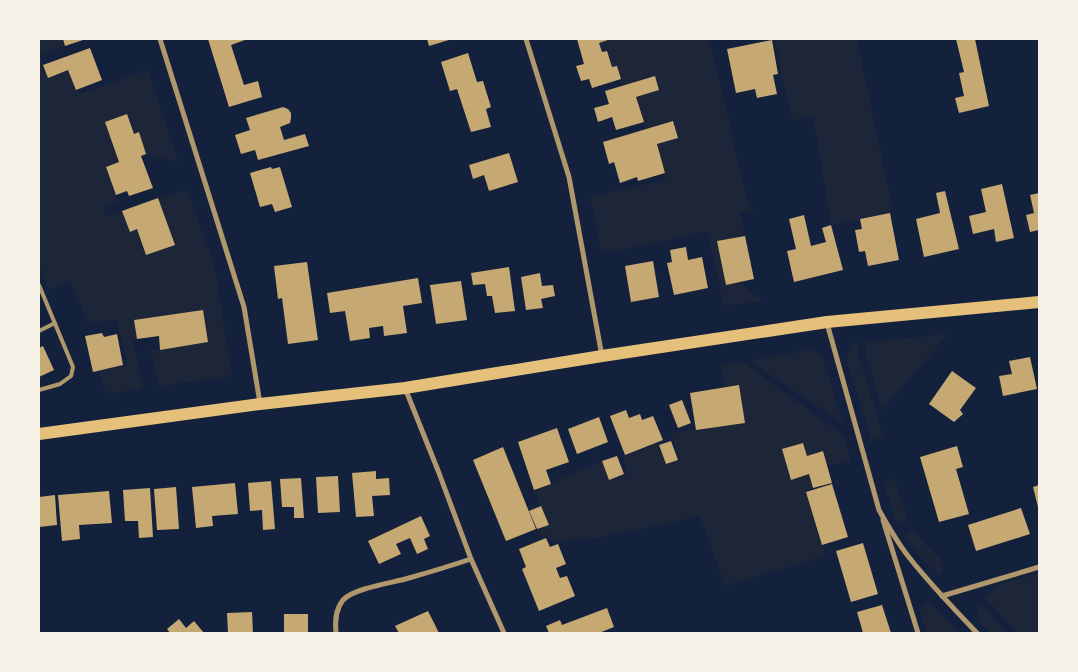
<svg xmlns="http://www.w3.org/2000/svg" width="1078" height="672" viewBox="0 0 1078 672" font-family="'Asap Condensed',sans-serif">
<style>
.green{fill:#1d2539}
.building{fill:#c6a872}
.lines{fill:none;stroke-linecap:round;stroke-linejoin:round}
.service{stroke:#b1986c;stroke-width:4}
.minor{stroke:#b1986c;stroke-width:5}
.primary{stroke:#e5c07b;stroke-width:12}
</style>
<rect width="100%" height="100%" fill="#14213d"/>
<g class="green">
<polygon points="39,39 63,39 65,46 39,54 48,78 68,70 79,94 148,70 179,163 146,154 139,133 134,134 119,162 106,167 118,201 103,207 105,216 122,211 130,232 137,229 146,255 175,245 158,198 187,190 214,263 232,376 159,386 151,350 160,350 208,342 203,310 135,321 137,339 133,341 143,389 107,394 98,370 128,365 116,319 88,324 81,305 70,281 48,290 39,263"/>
<polygon points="612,39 710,39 745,193 753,210 740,213 745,236 718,241 740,282 763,301 724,306 707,231 657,243 602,253 590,197 665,180 665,173 657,144 678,138 673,121 645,130 636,97 659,90 655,76 621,86 621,79 617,66 612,67 607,51 602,52 599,43"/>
<polygon points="774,39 857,39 893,212 831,225 813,116 792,120"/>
<polygon points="948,334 882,410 865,351 867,342"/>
<polygon points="860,343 858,354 884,438 871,439 847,361 849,351 852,344"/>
<polygon points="808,350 814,351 823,358 843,424 750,361"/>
<path d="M742 361 843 435 851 462 827 465 823 451 807 456 803 443 783 449 791 479 809 474 813 488 806 491 825 556 725 586 700 516 598 538 551 541 549 535 540 537 537 529 549 525 534 490C557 482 579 470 602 461L609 479 628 473 622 456 657 443 666 464 680 459 670 433 745 423 725 387 720 365Z"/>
<polygon points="894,479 908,520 897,524 883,481"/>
<polygon points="912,530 944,563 941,576 926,564 904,535"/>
<polygon points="1039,573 1039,633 1018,633 985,598 994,589 1000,584"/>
<polygon points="930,602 959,633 927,633 920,612 923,606"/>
<polygon points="981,604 1008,633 990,633 979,622 977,611"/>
</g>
<g class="building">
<polygon points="63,39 86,39 65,46"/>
<polygon points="208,39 245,39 245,40 231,45 244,85 258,81 262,97 229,107"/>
<polygon points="427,39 452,39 429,46"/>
<polygon points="577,39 611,39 599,43 602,52 607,51 612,67 617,66 621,79 592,88 589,79 581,81 576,66 584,64"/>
<polygon points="956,39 975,39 989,106 959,113 955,98 964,96 959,73 964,72"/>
<polygon points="772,40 778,74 773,75 777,94 757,98 755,89 736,93 727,49"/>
<polygon points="90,48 102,80 76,90 68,70 48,78 43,65"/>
<polygon points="468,53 477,82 483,81 491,107 486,109 491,127 471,132 457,89 450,91 441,62"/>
<polygon points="655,76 659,90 636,97 644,122 616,130 612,117 598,122 594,108 609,104 605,91"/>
<polygon points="283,107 288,109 291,113 291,118 290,123 280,127 284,140 305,134 309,146 258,160 255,150 241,154 235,135 250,130 246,118"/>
<polygon points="127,114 134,134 139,132 146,154 141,156 153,188 129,196 127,191 116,195 106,167 119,162 105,122"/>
<polygon points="673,121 678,138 657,144 665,173 638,181 637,177 620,183 614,162 609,164 603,142"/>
<polygon points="509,153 518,182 489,191 484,175 473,179 469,165"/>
<polygon points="271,167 272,169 280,167 292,207 275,212 272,204 260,207 250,173"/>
<polygon points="1002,184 1014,238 996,242 994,229 973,234 969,216 986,212 981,189"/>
<polygon points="945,191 959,249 924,257 916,219 940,213 936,193"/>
<polygon points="1039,193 1039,230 1030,232 1026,215 1034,213 1030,195"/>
<polygon points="158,198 175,245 146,255 137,229 130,232 122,211"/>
<polygon points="890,213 899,260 868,266 865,251 859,252 855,230 862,229 860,219"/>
<polygon points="804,215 811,246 826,242 822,228 831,225 843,270 794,282 787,251 796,249 789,219"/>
<polygon points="745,236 754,279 726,285 717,241"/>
<polygon points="686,247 688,260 702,257 708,288 674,295 667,263 672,262 670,250"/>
<polygon points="653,261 659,297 631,302 625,266"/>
<polygon points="307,262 318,340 288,344 282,298 278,299 274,266"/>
<polygon points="509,267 515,311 495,313 492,296 487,296 485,284 473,285 471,273"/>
<polygon points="540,273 542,286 553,285 555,296 541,299 543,308 526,310 521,277"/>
<polygon points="418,278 422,303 403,306 407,333 384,336 383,326 369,328 370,338 350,341 345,311 330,313 327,293"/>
<polygon points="461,281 467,320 436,324 430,285"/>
<polygon points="203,310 208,342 160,350 159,336 137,339 134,320"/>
<polygon points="102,333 104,337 117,334 123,365 93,372 85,336"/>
<polygon points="43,346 54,370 39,377 39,348"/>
<polygon points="1030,357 1037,389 1003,396 999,376 1012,374 1009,361"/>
<polygon points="952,371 976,388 960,410 963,414 954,422 929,404"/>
<polygon points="739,385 745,423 696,430 690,393"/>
<polygon points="682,400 691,423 678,428 669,405"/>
<polygon points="626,410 629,418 640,414 642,420 653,416 663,440 625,455 610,416"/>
<polygon points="599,417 608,442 577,454 568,429"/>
<polygon points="557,428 569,462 546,470 551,484 534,490 518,442"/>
<polygon points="671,441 678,460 666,464 659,445"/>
<polygon points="803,443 807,456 823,451 832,483 813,488 809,474 791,480 782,449"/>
<polygon points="957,446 963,467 956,469 969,514 939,522 920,457"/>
<polygon points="503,447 536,529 506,541 473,460"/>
<polygon points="617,456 624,474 609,480 602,461"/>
<polygon points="376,471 376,479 389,478 390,495 372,496 374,516 356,517 352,473"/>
<polygon points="338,476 340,512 318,513 316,477"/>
<polygon points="301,478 304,518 294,518 294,507 282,507 280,479"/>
<polygon points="271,481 275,529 263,530 262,510 250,511 248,483"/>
<polygon points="235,483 238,514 212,516 213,526 196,528 192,487"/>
<polygon points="832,484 848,537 822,545 806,492"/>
<polygon points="1039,485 1039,511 1033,487"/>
<polygon points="176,487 179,529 157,530 154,489"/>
<polygon points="150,488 153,537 139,538 138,521 125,521 123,490"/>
<polygon points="109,491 112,523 79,525 80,539 62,541 58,495"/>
<polygon points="55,495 57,525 39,527 39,497"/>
<polygon points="541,506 549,525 537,529 529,511"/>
<polygon points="1021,508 1030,534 976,551 968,525"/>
<polygon points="421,516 430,536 424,539 428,549 417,554 410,538 396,544 401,554 379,564 368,541"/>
<polygon points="546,538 550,547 558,544 566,564 556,568 560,578 567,576 575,596 539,611 522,569 526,567 519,549"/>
<polygon points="863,543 878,594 851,602 836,551"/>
<polygon points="882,605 891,633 863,633 857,612"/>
<polygon points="607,608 614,627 599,633 549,633 546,626 560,620 562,625"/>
<polygon points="428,611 439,633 399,633 395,626"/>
<polygon points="252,612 253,633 228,633 227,613"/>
<rect x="284" y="614" width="24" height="19"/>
<polygon points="179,619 186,628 194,621 204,633 170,633 167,629"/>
</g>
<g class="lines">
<g class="service">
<polyline points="39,285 73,367 71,376 60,384 39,390"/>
<polyline points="39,331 55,323"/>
</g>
<g class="minor">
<polyline points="160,39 244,307 260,403"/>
<polyline points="526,39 569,177 602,356"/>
<path d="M827 323 879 510C888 526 897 542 908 556 929 583 953 608 977 633"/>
<polyline points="405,388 439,473 471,559 504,633"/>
<polyline points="883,520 918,633"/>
<polyline points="942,596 1039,567"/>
<path d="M336 633C335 622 335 610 343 600 354 588 392 583 409 578 430 572 450 566 471 559"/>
</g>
<polyline class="primary" points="39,434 260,404 405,388 602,356 827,322 1039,302"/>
</g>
<rect width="1078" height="672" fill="none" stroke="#f6f1e7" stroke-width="80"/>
</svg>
